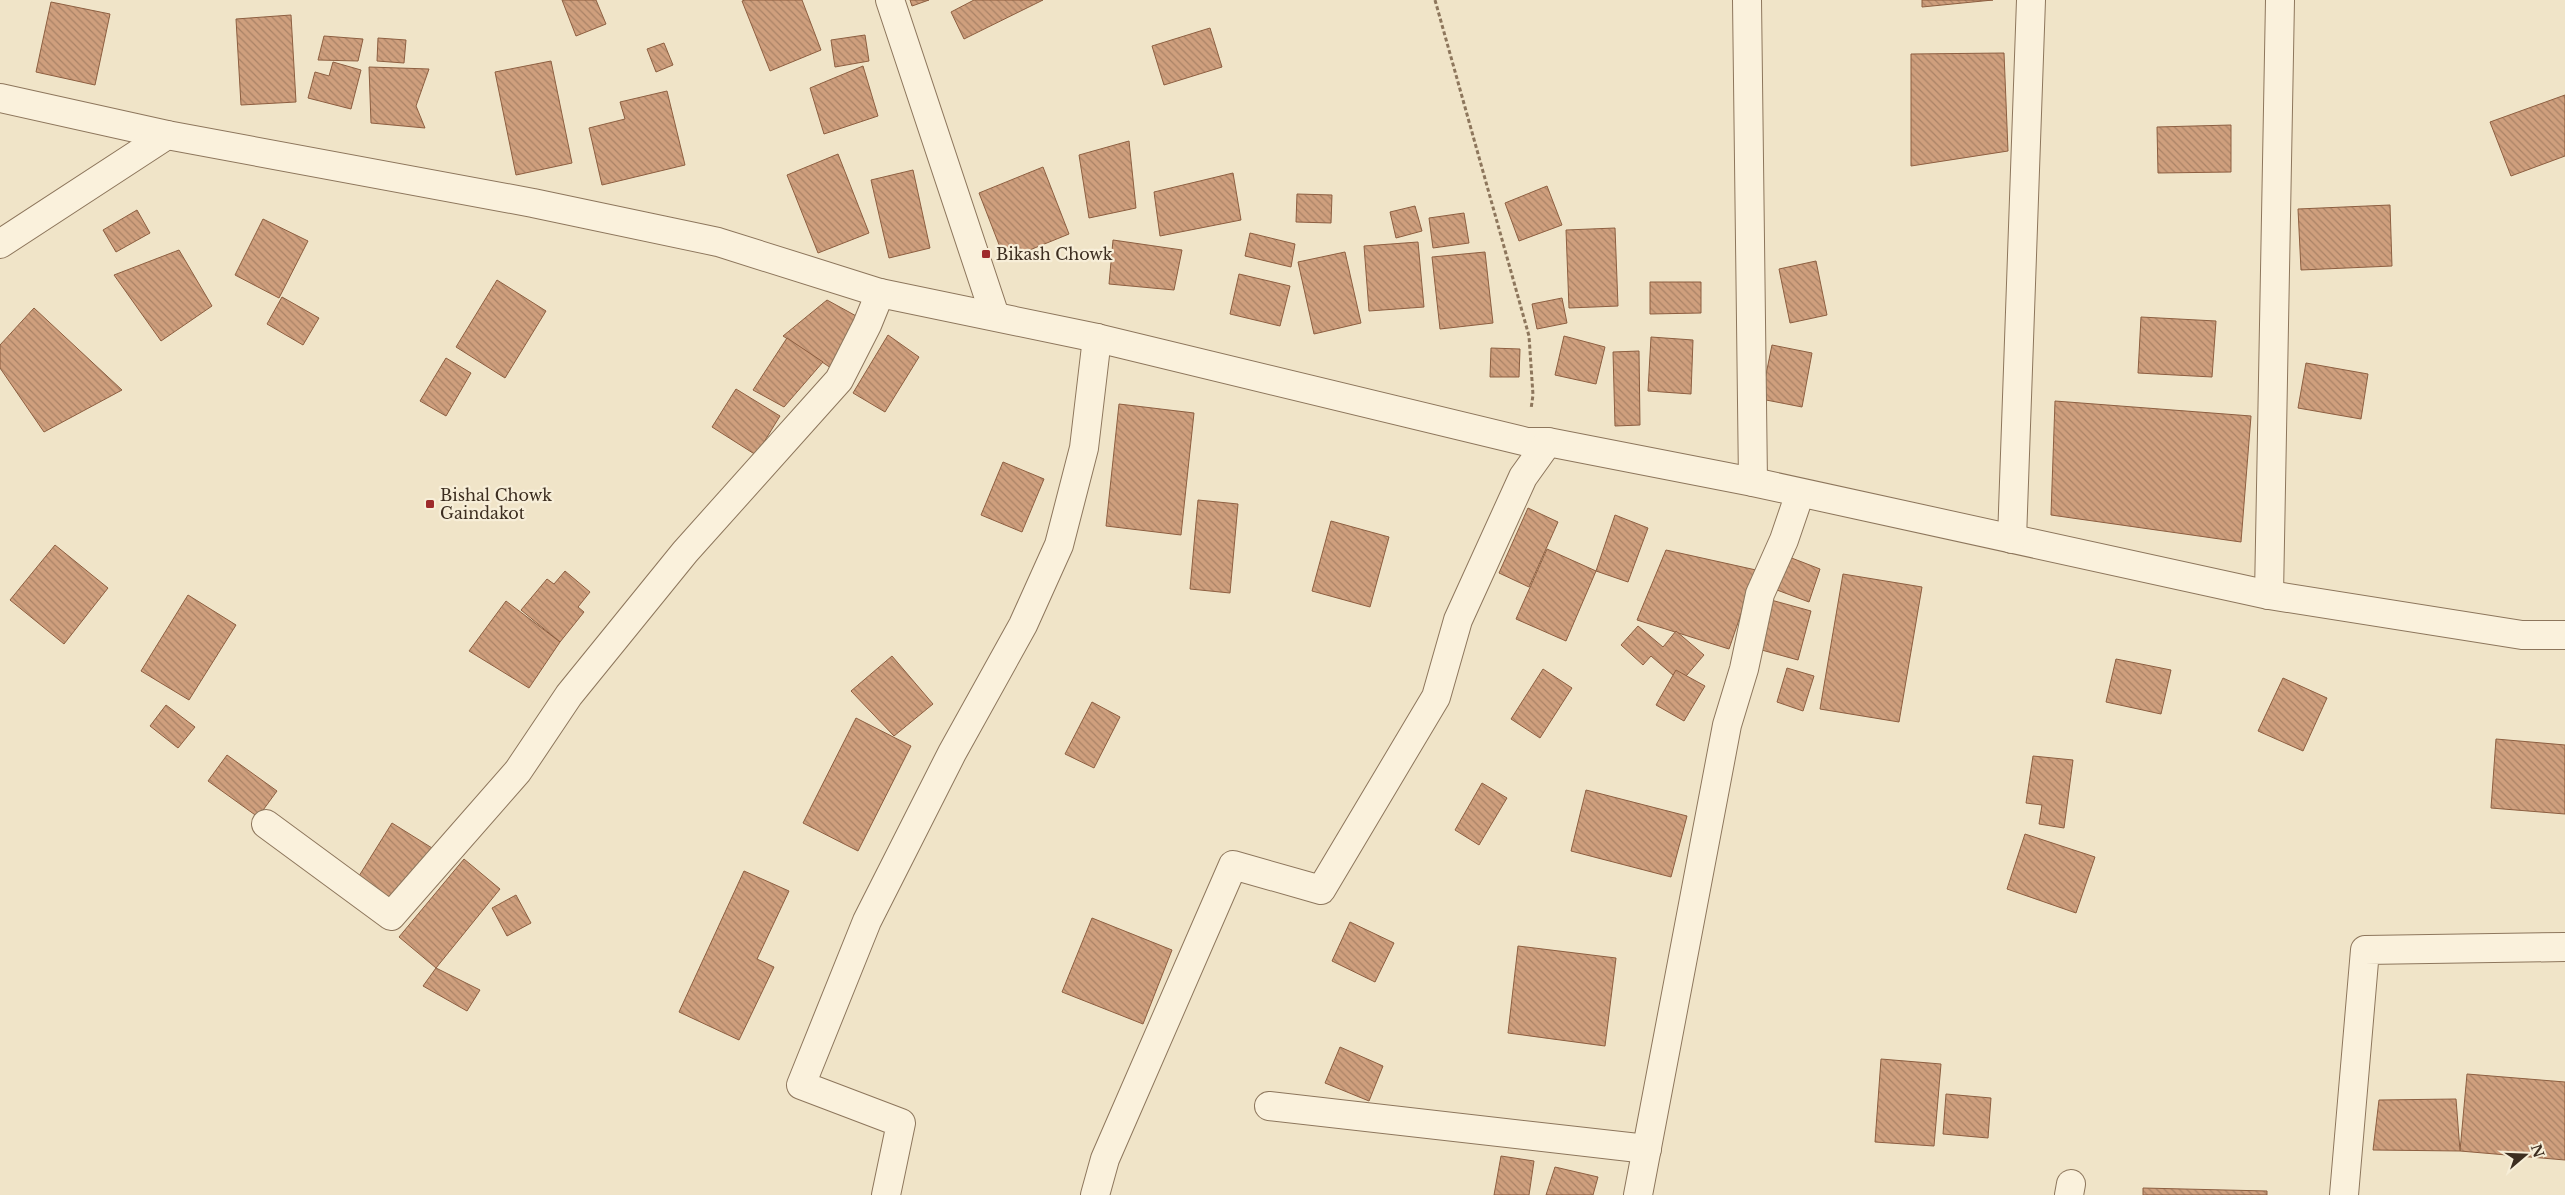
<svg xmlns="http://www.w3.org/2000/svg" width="2565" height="1195" viewBox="0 0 2565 1195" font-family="'Libre Baskerville',serif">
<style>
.building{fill:url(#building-back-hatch);stroke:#8d5f41}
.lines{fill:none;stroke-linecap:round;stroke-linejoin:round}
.minor-casing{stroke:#8d765c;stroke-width:30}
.path{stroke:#8d765c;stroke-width:3;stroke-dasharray:4 2.5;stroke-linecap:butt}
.minor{stroke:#faf1dc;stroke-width:28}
.poi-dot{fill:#9e2a2b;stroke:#f7eed8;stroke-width:2}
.labels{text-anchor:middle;stroke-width:4.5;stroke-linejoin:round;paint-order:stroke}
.poi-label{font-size:16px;fill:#3d2e20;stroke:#f7eed8;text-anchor:start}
</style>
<defs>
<pattern id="building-back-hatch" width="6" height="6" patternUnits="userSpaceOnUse" patternTransform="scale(1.25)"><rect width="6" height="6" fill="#cf9f7d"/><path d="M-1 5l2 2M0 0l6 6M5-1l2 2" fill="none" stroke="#a98266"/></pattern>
</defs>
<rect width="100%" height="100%" fill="#f0e4c8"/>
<g class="building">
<polygon points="562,0 596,0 606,24 576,36"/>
<polygon points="745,0 802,0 821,50 770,71 742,1"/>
<polygon points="910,0 929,0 912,6"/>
<polygon points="974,0 1043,0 964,39 951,12"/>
<polygon points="1922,0 1993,0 1922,7"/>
<polygon points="51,2 110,14 95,85 36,72"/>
<polygon points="291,15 296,102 241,105 236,19"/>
<polygon points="1210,28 1222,67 1164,85 1152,46"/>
<polygon points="865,35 869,61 835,67 831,40"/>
<polygon points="324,36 363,39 358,61 318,60"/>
<polygon points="378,38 406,40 404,63 377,61"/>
<polygon points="664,43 673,65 656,72 647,49"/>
<polygon points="2004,53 2008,151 1911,166 1911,54"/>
<polygon points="551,61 572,163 516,175 495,72"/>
<polygon points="333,62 361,70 351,109 308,98 315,72 329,76"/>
<polygon points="863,66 878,116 824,134 810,88"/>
<polygon points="369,67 429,69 416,106 425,128 371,123"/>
<polygon points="667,91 685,165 602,185 589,128 625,119 620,102"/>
<polygon points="2565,95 2565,156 2511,176 2490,122"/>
<polygon points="2231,125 2231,172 2158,173 2157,127"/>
<polygon points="1129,141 1136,208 1089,218 1079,155"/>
<polygon points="838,154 869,233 818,253 787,175"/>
<polygon points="1043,167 1069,234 1005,260 979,193"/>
<polygon points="913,170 930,248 889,258 871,180"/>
<polygon points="1233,173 1241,220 1160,236 1154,192"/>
<polygon points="1547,186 1562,225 1519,241 1505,203"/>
<polygon points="1297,194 1332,195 1331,223 1296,222"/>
<polygon points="2390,205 2392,266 2301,270 2298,209"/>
<polygon points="1415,206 1422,231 1396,238 1390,212"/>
<polygon points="137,210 150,233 116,252 103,230"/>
<polygon points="1464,213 1469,243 1433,248 1429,218"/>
<polygon points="263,219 308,241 279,298 235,275"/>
<polygon points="1615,228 1618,306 1569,308 1566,230"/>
<polygon points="1250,233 1295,244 1291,267 1245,256"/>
<polygon points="1113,240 1182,250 1174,290 1109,284"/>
<polygon points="1418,242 1424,307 1369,311 1364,246"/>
<polygon points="179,250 212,306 161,341 114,275"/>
<polygon points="1345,252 1361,323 1314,334 1298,262"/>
<polygon points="1485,252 1493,323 1440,329 1432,257"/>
<polygon points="1816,261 1827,315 1790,323 1779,269"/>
<polygon points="1239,274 1290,286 1280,326 1230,314"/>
<polygon points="497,280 546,311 505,378 456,347"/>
<polygon points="1650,282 1701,282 1701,313 1650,314"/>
<polygon points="282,297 319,318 303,345 267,324"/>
<polygon points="1562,298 1567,323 1537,329 1532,304"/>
<polygon points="827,300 858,317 837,372 783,336"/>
<polygon points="34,308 122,390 44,432 0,368 0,345"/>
<polygon points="2141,317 2216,321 2212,377 2138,373"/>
<polygon points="888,335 919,357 885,412 853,393"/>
<polygon points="1564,336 1605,347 1596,384 1555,375"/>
<polygon points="1651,337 1693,340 1691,394 1648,391"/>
<polygon points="787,338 823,362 784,407 753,390"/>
<polygon points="1772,345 1812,353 1802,407 1761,399"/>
<polygon points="1491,348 1520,349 1519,377 1490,377"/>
<polygon points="1639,351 1640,425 1615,426 1613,352"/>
<polygon points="446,358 471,373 446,416 420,401"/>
<polygon points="2306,363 2368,374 2361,419 2298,408"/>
<polygon points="736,389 780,416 756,455 712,427"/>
<polygon points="2055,401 2251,416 2241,542 2051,515"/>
<polygon points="1119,404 1194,413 1181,535 1106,526"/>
<polygon points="1003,462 1044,479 1022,532 981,515"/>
<polygon points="1198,500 1238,504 1230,593 1190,589"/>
<polygon points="1528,508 1558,522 1529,587 1499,573"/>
<polygon points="1615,515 1648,528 1628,582 1596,571"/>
<polygon points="1331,521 1389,537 1370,607 1312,591"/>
<polygon points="55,545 108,588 64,644 10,600"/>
<polygon points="1547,549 1596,571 1566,641 1516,619"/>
<polygon points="1666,550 1756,570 1729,649 1637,620"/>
<polygon points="1789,557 1820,569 1809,602 1777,590"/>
<polygon points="565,571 590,592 578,607 584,612 560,642 521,610 547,579 554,584"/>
<polygon points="1843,574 1922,587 1899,722 1820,709"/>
<polygon points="188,595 236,625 189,700 141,671"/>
<polygon points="1771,600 1811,611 1798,660 1758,649"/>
<polygon points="506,601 560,642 529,688 469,651"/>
<polygon points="1638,626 1663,647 1676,631 1704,655 1681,682 1651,656 1643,665 1621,645"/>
<polygon points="892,656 933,704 894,736 851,691"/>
<polygon points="2116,659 2171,670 2161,714 2106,702"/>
<polygon points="1787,668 1814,676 1803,711 1777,702"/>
<polygon points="1543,669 1572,688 1540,738 1511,719"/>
<polygon points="1676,670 1705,686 1684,721 1656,705"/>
<polygon points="2283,678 2327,698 2303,751 2258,731"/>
<polygon points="1092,702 1120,717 1094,768 1065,754"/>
<polygon points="166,705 195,727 178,748 150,726"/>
<polygon points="856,718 911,746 858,851 803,823"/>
<polygon points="2496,739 2565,745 2565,814 2491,808"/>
<polygon points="227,755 277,791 258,817 208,781"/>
<polygon points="2033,756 2073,760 2064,828 2039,824 2042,805 2026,803"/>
<polygon points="1482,783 1507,798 1479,845 1455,830"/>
<polygon points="1586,790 1687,816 1671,877 1571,851"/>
<polygon points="392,823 432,848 394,909 354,884"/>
<polygon points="2025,834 2095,857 2076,913 2007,889"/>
<polygon points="464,859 500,889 436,968 399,937"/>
<polygon points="744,871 789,891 757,959 774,967 739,1040 679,1012"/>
<polygon points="516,895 531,923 507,936 492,908"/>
<polygon points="1092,918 1172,950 1143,1024 1062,992"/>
<polygon points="1350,922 1394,943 1375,982 1332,961"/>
<polygon points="1518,946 1616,958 1605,1046 1508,1033"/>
<polygon points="436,968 480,990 467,1011 423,986"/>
<polygon points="1340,1047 1383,1066 1369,1101 1325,1083"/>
<polygon points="1881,1059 1941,1064 1934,1146 1875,1142"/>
<polygon points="2467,1074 2565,1082 2565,1160 2460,1151"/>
<polygon points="1946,1094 1991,1098 1988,1138 1943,1134"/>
<polygon points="2456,1099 2460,1151 2373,1150 2379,1100"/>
<polygon points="1501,1156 1534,1161 1529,1195 1494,1195"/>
<polygon points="1555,1167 1598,1177 1593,1195 1546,1195"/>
<polygon points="2143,1188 2267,1191 2267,1195 2143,1195"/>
</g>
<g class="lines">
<defs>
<g id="minor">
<polyline points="890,0 995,316"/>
<polyline points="1747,0 1753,482"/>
<polyline points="0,98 167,135 533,203 718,242 880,293 1097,338 1527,442 1548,442 1753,482 2269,595 2522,635 2565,635"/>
<polyline points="0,244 167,135"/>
<polyline points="2012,539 2031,0"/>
<polyline points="2269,595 2280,0"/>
<polyline points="266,824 391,916 518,771 569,695 685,552 839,380 867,325 880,293"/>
<polyline points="1269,1106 1647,1149"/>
<polyline points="886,1195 901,1123 801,1085 867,921 952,753 1023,625 1059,545 1084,448 1097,338"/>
<polyline points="1095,1195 1105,1159 1233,865 1321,890 1436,697 1458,620 1523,477 1548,442"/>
<polyline points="1638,1195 1727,725 1744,669 1760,594 1784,540 1800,493"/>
<polyline points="2069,1195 2071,1184"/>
<polyline points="2344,1195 2365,950 2565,947"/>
</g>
</defs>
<use href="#minor" class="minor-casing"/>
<polyline class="path" points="1435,0 1529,336 1533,395 1531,409"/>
<use href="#minor" class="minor"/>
</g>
<g class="poi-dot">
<rect x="981" y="249" width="10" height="10" rx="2.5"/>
<rect x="425" y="499" width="10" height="10" rx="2.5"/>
</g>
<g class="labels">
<g class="poi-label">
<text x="996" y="260">Bikash Chowk</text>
<text x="440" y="501">Bishal Chowk<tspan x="440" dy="18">Gaindakot</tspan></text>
</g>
</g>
<g transform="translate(2525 1155) rotate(71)" stroke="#f7eed8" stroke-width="4" paint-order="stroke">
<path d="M0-4L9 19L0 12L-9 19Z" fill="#3d2e20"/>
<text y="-8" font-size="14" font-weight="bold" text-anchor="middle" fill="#3d2e20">N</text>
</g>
</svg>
